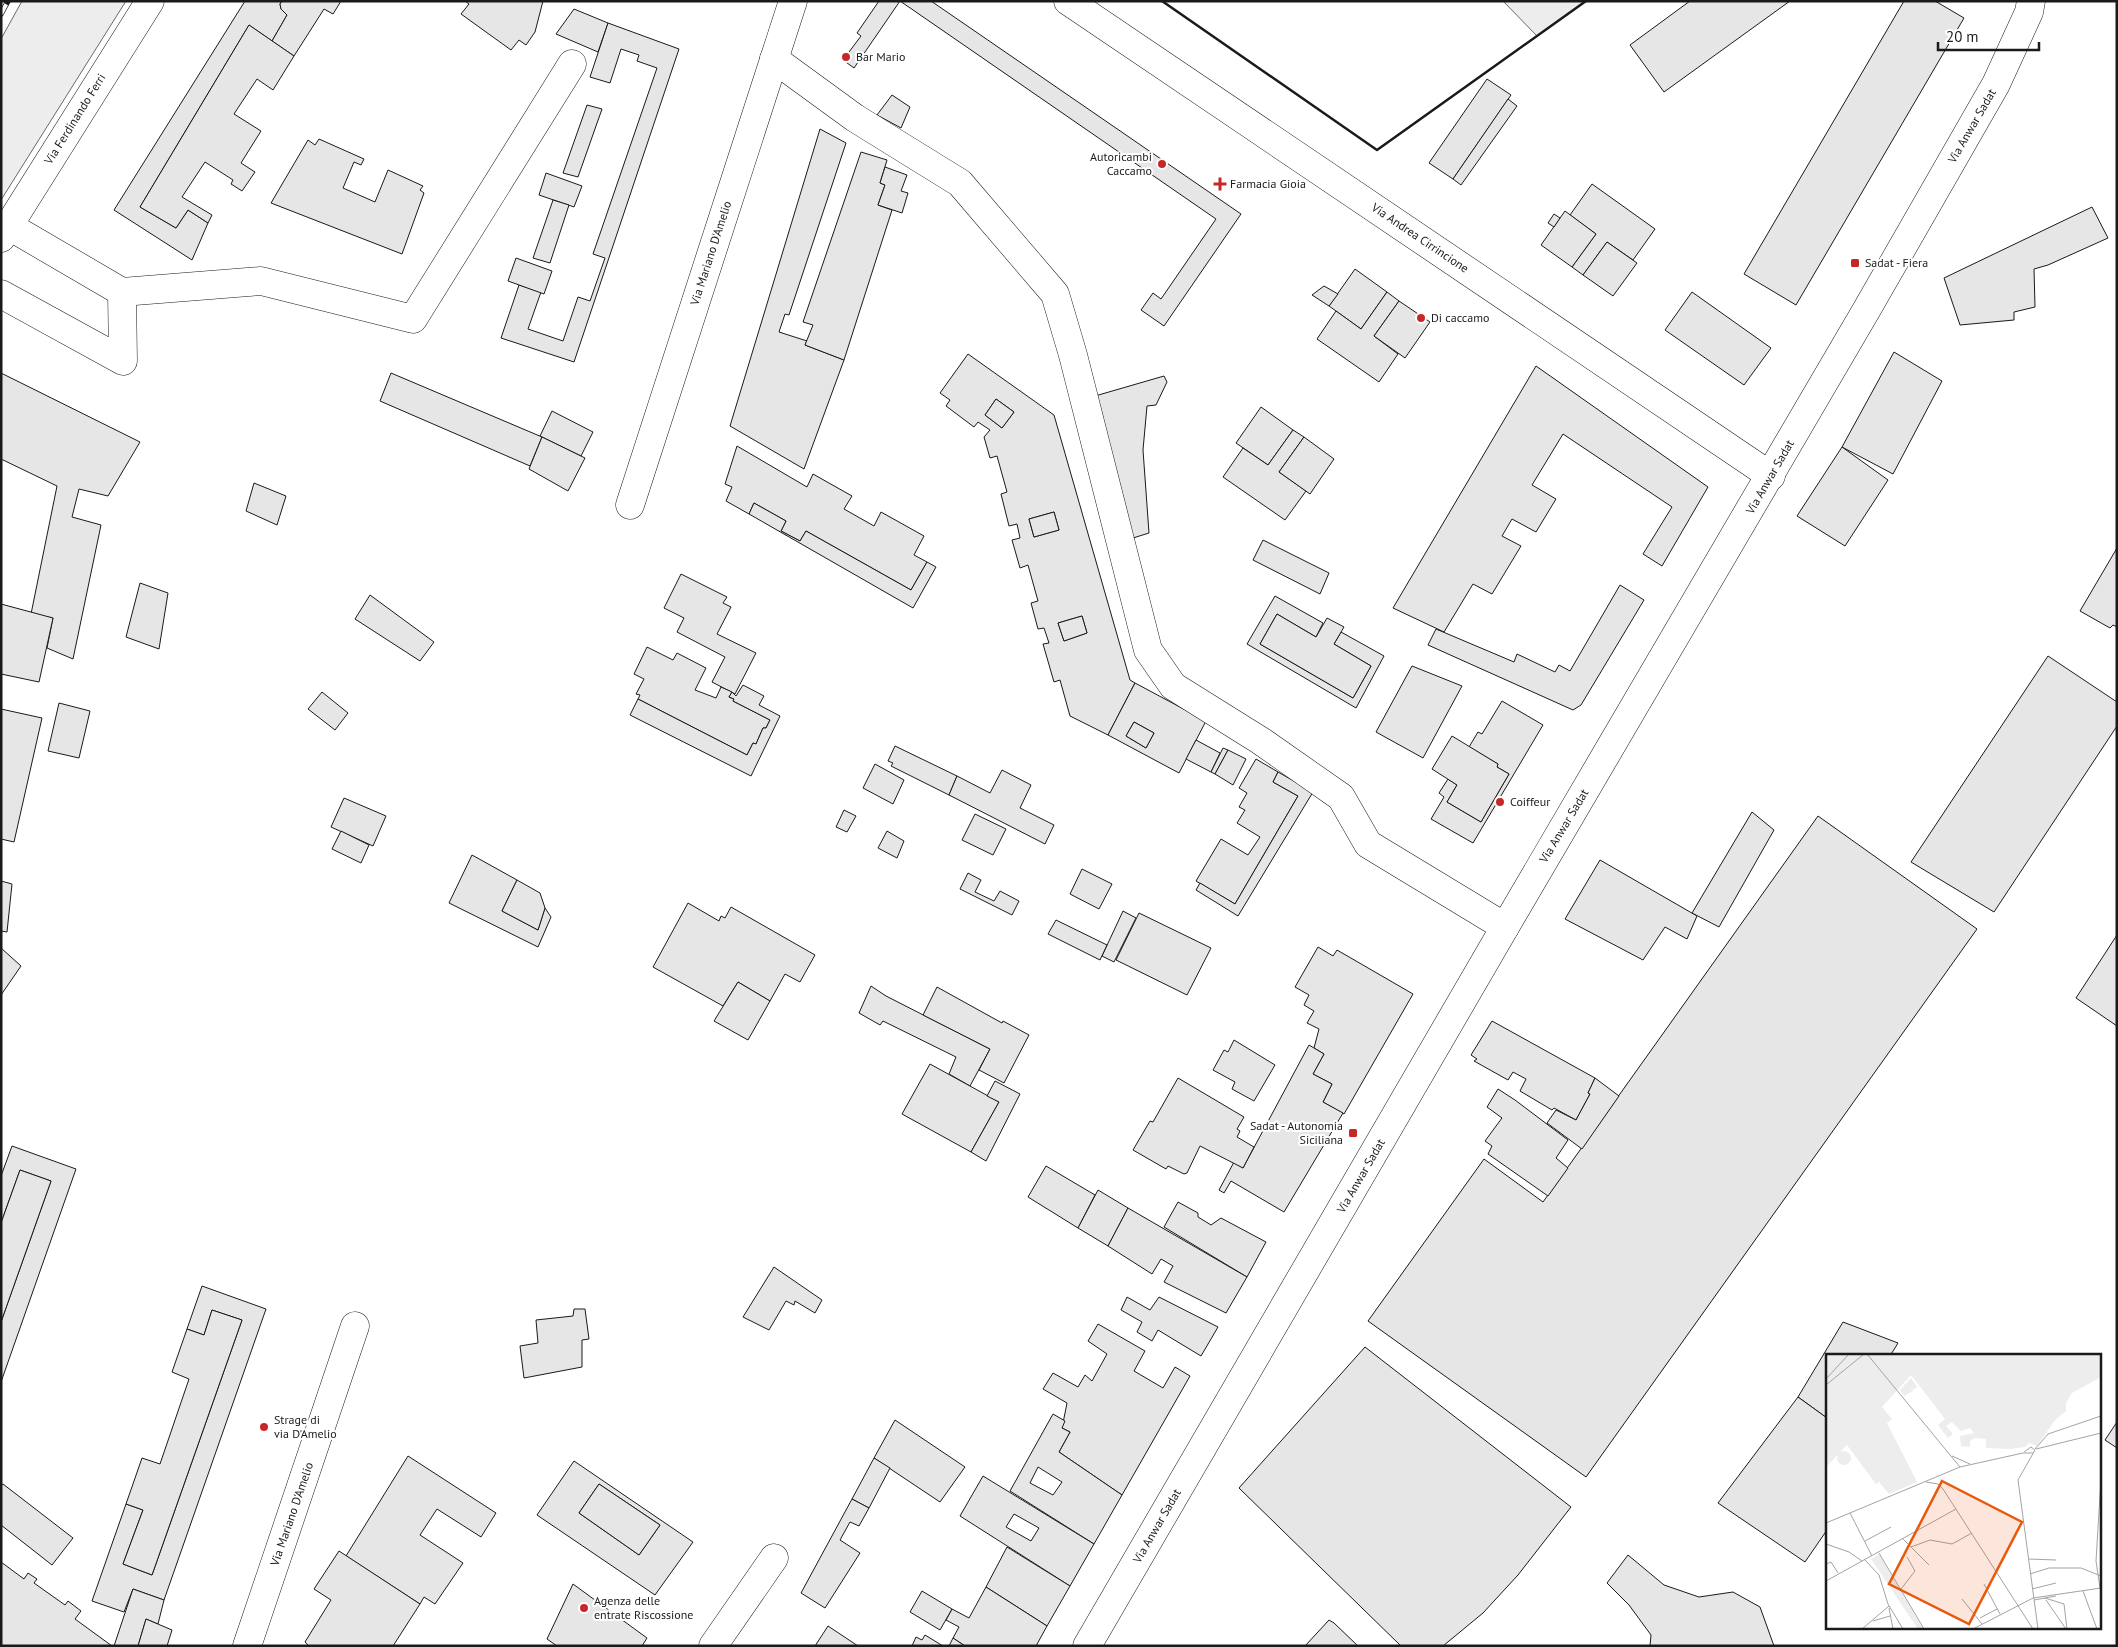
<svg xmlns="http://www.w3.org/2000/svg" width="2118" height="1647" viewBox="0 0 2118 1647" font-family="'PT Sans',sans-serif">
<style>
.built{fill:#ededed;stroke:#6a6a6a}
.building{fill:#e6e6e6;stroke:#1a1a1a;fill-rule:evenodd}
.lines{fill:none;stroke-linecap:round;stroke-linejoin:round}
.minor-casing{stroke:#1a1a1a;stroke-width:29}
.tertiary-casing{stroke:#1a1a1a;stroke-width:29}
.minor{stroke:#fff;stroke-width:28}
.tertiary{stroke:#fff;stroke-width:28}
.rail-casing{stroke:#1a1a1a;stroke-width:5.5}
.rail{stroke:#fff;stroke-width:4;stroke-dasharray:11;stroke-linecap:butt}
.wall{stroke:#1a1a1a;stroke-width:2.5}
.poi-dot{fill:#c62828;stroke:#fff;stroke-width:2}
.labels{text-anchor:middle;stroke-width:4;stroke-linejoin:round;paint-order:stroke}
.poi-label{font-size:12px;fill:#1a1a1a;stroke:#fff;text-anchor:start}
.street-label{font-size:12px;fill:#1a1a1a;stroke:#fff}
.inset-road{fill:none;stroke:#a3a3a3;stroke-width:1}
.view{fill:#e8590c;fill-opacity:0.15;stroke:#e8590c;stroke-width:2.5}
.inset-edge{fill:none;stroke:#1a1a1a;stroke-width:2.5}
</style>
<rect width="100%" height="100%" fill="#fff"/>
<g class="built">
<polygon points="22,1 126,1 1,200 1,39"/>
<polygon points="1503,1 1586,1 1537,36"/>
</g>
<g class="building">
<polygon points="245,1 282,1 280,4 281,9 287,15 272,41 249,25 140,207 176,228 188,210 208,223 192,260 114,210"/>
<polygon points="282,1 341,1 333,14 324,9 294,56 272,41 287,15 281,9 280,4"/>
<polygon points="465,1 543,1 535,32 526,45 519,40 511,50 461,14 469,4"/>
<polygon points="879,1 931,1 1241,214 1164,326 1141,310 1153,293 1161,299 1216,219 900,1 854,68 843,60 861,36 857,33"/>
<polygon points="1690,1 1790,1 1664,92 1630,45"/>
<polygon points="1904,1 1935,1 1964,18 1796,305 1744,274"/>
<polygon points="574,9 608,23 598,52 556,34"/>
<polygon points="608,23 679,49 574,362 501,338 519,285 541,292 528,329 563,341 578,297 590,301 605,258 593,254 657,68 637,61 639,55 621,49 610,83 590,77"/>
<polygon points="249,25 294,56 273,90 257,79 234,114 261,131 241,163 255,172 242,191 231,184 233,180 205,162 182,197 212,215 208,223 188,210 176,228 140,207"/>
<polygon points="1487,79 1511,95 1453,179 1429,163"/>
<polygon points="892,95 910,107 901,128 877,115"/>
<polygon points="1508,99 1517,106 1461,185 1453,179"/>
<polygon points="587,105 602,109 578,177 563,173"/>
<polygon points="820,129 846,143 789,315 785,314 779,332 807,341 805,345 844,360 804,469 730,426"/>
<polygon points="319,139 364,159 361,165 354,162 343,188 375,202 388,170 423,186 420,190 424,193 402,254 271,203 308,140 315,145"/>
<polygon points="861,152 887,160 880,183 885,185 878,205 892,210 844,360 805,345 813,325 803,322"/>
<polygon points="885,167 907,175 901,191 908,193 902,213 878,205 885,185 880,183"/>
<polygon points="546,173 582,186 574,207 539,195"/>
<polygon points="1592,184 1655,229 1633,260 1607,242 1583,275 1572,267 1596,234 1570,215"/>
<polygon points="553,200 569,205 550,263 533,258"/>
<polygon points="2092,207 2108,238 2048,265 2034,269 2035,307 2014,312 2014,320 1960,325 1944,278"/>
<polygon points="1565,211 1596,234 1572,267 1541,245"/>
<polygon points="1554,214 1560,218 1554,227 1548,223"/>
<polygon points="1607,242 1637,263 1613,296 1583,275"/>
<polygon points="516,258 552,271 544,294 508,281"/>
<polygon points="1355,269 1387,292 1361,329 1329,306"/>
<polygon points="1324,286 1338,294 1329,306 1312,295"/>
<polygon points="1387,292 1399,301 1374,336 1398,354 1379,382 1317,339 1336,311 1361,329"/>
<polygon points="1692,292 1771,348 1744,385 1665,330"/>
<polygon points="1399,301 1430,322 1405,358 1374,336"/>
<polygon points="1894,352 1942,381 1893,474 1842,447"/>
<path d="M968 354 1054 415 1130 680 1135 683 1108 735 1070 716 1060 680 1054 682 1043 644 1049 643 1044 628 1038 629 1031 603 1038 601 1028 565 1020 568 1012 540 1020 538 1017 524 1009 526 1001 494 1007 492 997 456 990 458 984 437 990 430 978 422 974 427 946 406 950 400 940 393ZM996 399 1014 412 1002 428 985 415ZM1054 512 1059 530 1034 537 1029 519ZM1082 616 1087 633 1064 641 1058 623Z"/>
<polygon points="1536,366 1708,487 1662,566 1643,554 1672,507 1563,434 1532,485 1556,499 1536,532 1512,519 1502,536 1521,546 1492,594 1473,584 1444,632 1393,608"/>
<polygon points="1,373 140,442 108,496 79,489 72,517 101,525 73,659 47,648 53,618 31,614 57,486 1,459"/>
<polygon points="391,373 542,437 530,466 380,401"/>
<polygon points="1164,376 1167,382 1156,405 1147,406 1143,450 1149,533 1133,538 1095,396"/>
<polygon points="996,399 1014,412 1002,428 985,415"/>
<polygon points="1261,407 1293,430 1268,465 1236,443"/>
<polygon points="552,411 593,432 581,456 540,436"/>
<polygon points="1293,430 1304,437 1279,472 1306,491 1285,520 1223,477 1243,448 1268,465"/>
<polygon points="542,437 585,458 568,491 529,469"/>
<polygon points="1304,437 1334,459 1310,494 1279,472"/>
<polygon points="737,446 807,487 813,474 852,496 844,509 874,526 881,512 924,536 914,555 927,562 911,590 806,531 800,541 781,531 786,521 754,503 749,514 726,501 732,487 725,484"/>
<polygon points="1842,447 1888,480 1845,546 1797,516"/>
<polygon points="254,483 286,496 277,525 246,511"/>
<polygon points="754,503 786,521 781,531 800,541 806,531 911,590 927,562 936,567 913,608 749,514"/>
<polygon points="1054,512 1059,530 1034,537 1029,519"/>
<polygon points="1263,540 1329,573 1320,594 1253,560"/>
<polygon points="2117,548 2117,627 2113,625 2110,628 2080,611"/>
<polygon points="681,574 727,597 723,603 731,607 717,634 756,653 735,694 712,682 725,657 677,632 684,618 664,608"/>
<polygon points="140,583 168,593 159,649 126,637"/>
<polygon points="1620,585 1644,600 1581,705 1573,710 1428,645 1436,629 1514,662 1517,654 1555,672 1559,665 1570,671"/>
<polygon points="370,595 434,642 420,661 355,619"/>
<polygon points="1275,596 1323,623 1316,637 1277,614 1260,644 1353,698 1371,666 1334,644 1341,632 1384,656 1356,708 1247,644"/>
<polygon points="1,604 53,618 39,682 1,674"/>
<polygon points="1277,614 1316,637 1327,618 1344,627 1334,644 1371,666 1353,698 1260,644"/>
<polygon points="1082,616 1087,633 1064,641 1058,623"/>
<polygon points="647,647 673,660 677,653 706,668 695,690 716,698 721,687 732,692 729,697 734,699 733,701 770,720 766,728 763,728 756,744 753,743 747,755 638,699 640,695 636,694 644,679 634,674"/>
<polygon points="2048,656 2117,702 2117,726 1994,912 1911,862"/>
<polygon points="1412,666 1462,686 1423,758 1376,732"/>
<path d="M1135 683 1206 721 1179 773 1108 735ZM1134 722 1154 733 1146 748 1126 736Z"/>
<polygon points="743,685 764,696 759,705 780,716 751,776 630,715 638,699 747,755 753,743 756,744 763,728 766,728 770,720 733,701 734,699 729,697 732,692 736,696"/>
<polygon points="322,692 348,713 335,730 308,709"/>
<polygon points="1502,701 1543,725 1473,843 1431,819 1444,797 1439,793 1448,779 1457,785 1447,802 1481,822 1509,774 1497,767 1498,764 1469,747 1478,732 1482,734"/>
<polygon points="59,703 90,711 79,758 48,751"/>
<polygon points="1,709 42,718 14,842 1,839"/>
<polygon points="1134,722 1154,733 1146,748 1126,736"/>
<polygon points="1452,736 1498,764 1497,767 1509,774 1481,822 1447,802 1457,785 1432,769"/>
<polygon points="1196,740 1220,753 1211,772 1186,759"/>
<polygon points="895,746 957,776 949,795 891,766 893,763 888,761"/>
<polygon points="1223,748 1228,750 1215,774 1211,772"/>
<polygon points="1228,750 1246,759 1233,785 1215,774"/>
<polygon points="1256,759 1278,772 1273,782 1298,796 1235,904 1196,881 1221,839 1248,855 1260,837 1237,823 1245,810 1239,807 1247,793 1239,788"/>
<polygon points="875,764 904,780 893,804 863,788"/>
<polygon points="1002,770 1031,785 1020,808 1054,825 1045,844 949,795 957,776 990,793"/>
<polygon points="1278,772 1313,792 1238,916 1196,890 1200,883 1235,904 1298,796 1273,782"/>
<polygon points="344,798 386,816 373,846 331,827"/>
<polygon points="844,810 856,816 847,832 836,827"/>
<polygon points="1752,812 1774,830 1719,927 1692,913"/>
<polygon points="975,814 1006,829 993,855 962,840"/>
<polygon points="1818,816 1977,929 1586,1477 1368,1321 1484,1159 1543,1202"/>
<polygon points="341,831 369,845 361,863 332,849"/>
<polygon points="887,831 904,841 897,858 878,848"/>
<polygon points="472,855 517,880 502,911 538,930 545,908 551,917 538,947 449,903"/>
<polygon points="1600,860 1697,916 1687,939 1665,927 1643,960 1565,919"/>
<polygon points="1082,869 1112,884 1099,909 1070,894"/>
<polygon points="968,873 981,880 975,892 994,901 1000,891 1019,901 1012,915 960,889"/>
<polygon points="517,880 540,893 545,908 538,930 502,911"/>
<polygon points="1,881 12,884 7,932 1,931"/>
<polygon points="688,903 719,921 721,916 725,918 731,907 815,955 800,982 785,974 770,1001 738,982 723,1006 653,967"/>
<polygon points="1123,911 1136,918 1114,962 1102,956"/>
<polygon points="1139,913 1211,948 1187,995 1116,960"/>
<polygon points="1056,920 1107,945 1100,960 1048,934"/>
<polygon points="2117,935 2117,1026 2076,998"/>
<polygon points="1318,947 1333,956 1337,950 1413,994 1344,1114 1323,1102 1332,1084 1313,1074 1324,1054 1314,1048 1319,1029 1307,1023 1314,1011 1304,1005 1309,995 1295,987"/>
<polygon points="1,948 21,966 1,995"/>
<polygon points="738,982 770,1001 748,1040 714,1021"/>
<polygon points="871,986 886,996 990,1049 970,1086 949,1074 956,1057 883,1021 880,1025 859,1013"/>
<polygon points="937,987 1002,1023 1003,1021 1029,1035 1004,1083 979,1070 990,1049 923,1015"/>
<polygon points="1492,1021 1595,1078 1588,1093 1590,1094 1576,1120 1554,1108 1552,1110 1520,1091 1526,1079 1513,1072 1508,1080 1474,1061 1477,1059 1471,1055"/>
<polygon points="1234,1040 1275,1065 1254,1101 1232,1089 1235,1082 1213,1070 1224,1050 1228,1052"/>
<polygon points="1309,1045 1324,1054 1313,1074 1332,1084 1323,1102 1343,1113 1284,1212 1231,1181 1224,1193 1219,1190 1234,1162 1243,1168"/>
<polygon points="930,1064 999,1102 971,1152 902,1114"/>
<polygon points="1178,1078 1244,1117 1237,1129 1240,1131 1237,1137 1254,1147 1243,1168 1200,1146 1187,1173 1184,1174 1168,1166 1166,1169 1133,1150 1150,1121 1153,1122"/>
<polygon points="1595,1078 1619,1096 1582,1149 1547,1123 1556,1110 1576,1120 1590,1094 1588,1093"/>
<polygon points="995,1081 1020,1094 986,1161 971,1152 999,1102 987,1096"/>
<polygon points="1498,1089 1515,1100 1568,1140 1556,1158 1568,1168 1548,1196 1488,1154 1492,1146 1485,1141 1502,1118 1487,1107"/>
<polygon points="12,1146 76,1169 1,1382 1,1322 51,1181 20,1170 1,1223 1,1176"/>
<polygon points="1046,1166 1095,1195 1078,1228 1028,1197"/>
<polygon points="20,1170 51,1181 1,1322 1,1223"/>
<polygon points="1098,1190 1128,1208 1108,1246 1078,1228"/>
<polygon points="1178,1202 1198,1213 1198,1217 1211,1225 1221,1218 1266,1242 1247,1277 1164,1227"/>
<polygon points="1128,1208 1247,1277 1226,1313 1164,1282 1173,1266 1161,1259 1152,1274 1108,1246"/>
<polygon points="774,1267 822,1300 815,1313 795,1301 794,1305 786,1301 769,1330 743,1317"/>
<polygon points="202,1286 266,1309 164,1600 133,1589 124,1612 92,1601 126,1504 143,1510 123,1564 152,1575 242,1320 212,1310 204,1335 187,1329"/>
<polygon points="1127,1297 1150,1310 1159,1297 1218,1327 1201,1356 1158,1330 1152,1341 1137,1332 1142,1322 1121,1310"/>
<polygon points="574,1309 585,1309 589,1339 582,1340 582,1367 524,1378 520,1346 538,1343 536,1320 573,1316"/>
<polygon points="212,1310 242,1320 152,1575 123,1564 143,1510 126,1504 142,1458 160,1464 189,1379 172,1372 187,1329 204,1335"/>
<polygon points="1843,1322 1898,1343 1890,1356 1827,1356 1827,1418 1798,1397"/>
<polygon points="1098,1324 1145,1351 1134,1371 1163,1388 1175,1367 1190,1376 1122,1495 1059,1452 1070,1432 1062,1428 1067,1403 1043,1389 1053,1373 1078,1387 1085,1375 1092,1381 1107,1354 1088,1341"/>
<polygon points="1365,1347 1571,1507 1518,1575 1483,1613 1443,1646 1401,1646 1239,1488"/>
<polygon points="1798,1397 1827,1418 1827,1530 1805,1562 1718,1503"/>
<path d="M1053 1414 1065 1421 1062 1428 1070 1432 1059 1452 1122 1495 1094 1544 1010 1491ZM1038 1467 1062 1482 1053 1495 1030 1483Z"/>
<polygon points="895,1420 965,1467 940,1502 874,1458"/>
<polygon points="2117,1422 2117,1448 2105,1440"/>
<polygon points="408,1456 496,1513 481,1537 437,1509 420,1535 463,1563 435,1604 424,1597 420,1604 346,1556"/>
<polygon points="874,1458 890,1468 869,1508 852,1499"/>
<path d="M574 1461 693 1542 655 1595 537 1515ZM599 1484 660 1525 639 1555 579 1513Z"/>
<path d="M983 1476 1094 1544 1070 1586 960 1516ZM1014 1514 1039 1528 1031 1541 1006 1527Z"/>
<polygon points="3,1484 73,1538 52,1565 1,1525 1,1486"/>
<polygon points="599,1484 660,1525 639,1555 579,1513"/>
<polygon points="852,1499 869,1508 859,1526 850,1522 840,1540 860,1553 825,1608 801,1593"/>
<polygon points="1007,1547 1070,1586 1047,1626 986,1587"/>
<polygon points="339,1551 420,1604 393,1646 309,1646 305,1642 331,1600 314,1589"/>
<polygon points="1628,1555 1664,1585 1699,1597 1733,1592 1760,1607 1774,1646 1650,1646 1651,1635 1629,1605 1607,1583"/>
<polygon points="1,1562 24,1579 28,1573 37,1579 34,1583 65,1605 68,1601 81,1611 75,1619 112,1646 1,1646"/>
<polygon points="573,1584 647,1638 642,1646 557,1646 547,1639"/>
<polygon points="986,1587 1047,1626 1036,1646 965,1646 953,1638 959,1627 946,1620 952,1609 969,1618"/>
<polygon points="133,1589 164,1600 158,1624 146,1619 138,1646 114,1646"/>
<polygon points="922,1591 952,1609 940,1630 910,1612"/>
<polygon points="146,1619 172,1630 167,1646 138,1646"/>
<polygon points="1329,1620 1334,1623 1358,1646 1305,1646"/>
<polygon points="828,1626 858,1646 815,1646"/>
<polygon points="925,1635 943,1646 912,1646 916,1637 922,1640"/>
<polygon points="953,1638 965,1646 949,1646"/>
</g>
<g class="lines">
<defs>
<g id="minor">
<polyline points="1068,1 1771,476"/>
<polyline points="774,59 855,118 960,183 1055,294 1073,355 1148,650 1173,686 1261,741 1341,797 1368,844 1505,927"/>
<polyline points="9,226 122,292 261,281 413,319 572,64"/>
<polyline points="1,238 150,1"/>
<polyline points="1,294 123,361 122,292"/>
<polyline points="630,505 793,1"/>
<polyline points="247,1646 355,1326"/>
<polyline points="713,1646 774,1558"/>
</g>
<polyline id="tertiary" points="1087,1646 1505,927 1867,309 1996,84 2029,12 2031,1"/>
</defs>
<use href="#minor" class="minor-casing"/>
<use href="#tertiary" class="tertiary-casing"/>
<use href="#minor" class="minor"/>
<use href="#tertiary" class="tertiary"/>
<defs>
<polyline id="rail" points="1,14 8,1"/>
</defs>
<use href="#rail" class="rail-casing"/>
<use href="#rail" class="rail"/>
<polyline class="wall" points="1162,1 1377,150 1586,1"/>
</g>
<g class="poi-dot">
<circle cx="846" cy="57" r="5"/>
<circle cx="1162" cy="164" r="5"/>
<path d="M1217.5 176.5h5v5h5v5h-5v5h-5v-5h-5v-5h5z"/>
<rect x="1850" y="258" width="10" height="10" rx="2.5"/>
<circle cx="1421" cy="318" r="5"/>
<circle cx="1500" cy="802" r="5"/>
<rect x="1348" y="1128" width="10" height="10" rx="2.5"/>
<circle cx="264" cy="1427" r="5"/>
<circle cx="584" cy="1608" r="5"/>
</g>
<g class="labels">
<g class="poi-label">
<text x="856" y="61">Bar Mario</text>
<text x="1152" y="161" text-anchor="end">Autoricambi<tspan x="1152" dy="14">Caccamo</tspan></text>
<text x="1230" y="188">Farmacia Gioia</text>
<text x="1865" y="267">Sadat - Fiera</text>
<text x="1431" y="322">Di caccamo</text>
<text x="1510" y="806">Coiffeur</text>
<text x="1343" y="1130" text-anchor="end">Sadat - Autonomia<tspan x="1343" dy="14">Siciliana</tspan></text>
<text x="274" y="1424">Strage di<tspan x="274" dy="14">via D'Amelio</tspan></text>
<text x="594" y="1605">Agenza delle<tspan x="594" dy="14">entrate Riscossione</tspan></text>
</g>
<g class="street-label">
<text transform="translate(75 119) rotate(-58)" y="4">Via Ferdinando Ferri</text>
<text transform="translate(1972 126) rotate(-60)" y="4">Via Anwar Sadat</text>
<text transform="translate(1420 238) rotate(34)" y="4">Via Andrea Cirrincione</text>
<text transform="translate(711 253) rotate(-72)" y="4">Via Mariano D'Amelio</text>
<text transform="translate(1770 477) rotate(-60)" y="4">Via Anwar Sadat</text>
<text transform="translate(1564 826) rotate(-59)" y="4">Via Anwar Sadat</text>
<text transform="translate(1361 1176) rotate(-60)" y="4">Via Anwar Sadat</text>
<text transform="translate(292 1514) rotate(-71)" y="4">Via Mariano D'Amelio</text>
<text transform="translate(1157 1526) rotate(-60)" y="4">Via Anwar Sadat</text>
</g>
</g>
<g transform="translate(1826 1354)">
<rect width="275" height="275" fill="#fff"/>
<path d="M0 0H275V23L246 39 240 49V57L229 66 211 92 203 89 199 93 183 95 160 94V85L149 84 144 87V93L135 92 134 82 148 79 144 74 135 77 126 68 120 72 127 80 122 84 112 71 119 65 85 21 56 53 66 65 61 69 91 128 63 140 53 128 50 130 21 91 0 113ZM85 24 91 33 87 36 83 31 87 37 78 42 74 36ZM11 104a7 7 0 1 1 14 0a7 7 0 1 1-14 0ZM53 200 97 275H92L45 205Z" fill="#ededed"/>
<path class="inset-road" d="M41 0 134 113M0 25 23 0M0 31 38 0M209 95 222 80 275 62M210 95 275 79M198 98 205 93 209 96 192 126 212 275M126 102 144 110M100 128 112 130 117 135 207 275M24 159 46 202M0 169 134 113 197 99H207M77 185 103 211M39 187 65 173M0 190 23 198 36 207M85 193 104 186 126 190 146 179M53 199 98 275M202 205 230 206M39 206 53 221 62 250 77 275M0 210 5 208 12 219M204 220 223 214H255L275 222M0 227 130 155M158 230 174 260M274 234 270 207 275 125M75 235 89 217 81 203M206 235 230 229M257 237 271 275M219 244 238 250 241 275M136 245 156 270M208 246 230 242M220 246 240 275M63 254 67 275M154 264 171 255M47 267 64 262M36 275 63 252M147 275 207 244 275 234"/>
<path class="view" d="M116 127 196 168 143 270 63 230Z"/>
<rect width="275" height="275" class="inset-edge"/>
</g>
<rect width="2118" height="1647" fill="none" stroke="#1a1a1a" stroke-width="5"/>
<path d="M1938 42v8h101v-8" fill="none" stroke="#1a1a1a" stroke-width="2.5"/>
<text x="1946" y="42" font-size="15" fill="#1a1a1a" stroke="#ffffff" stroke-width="4" paint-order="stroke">20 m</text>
</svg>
